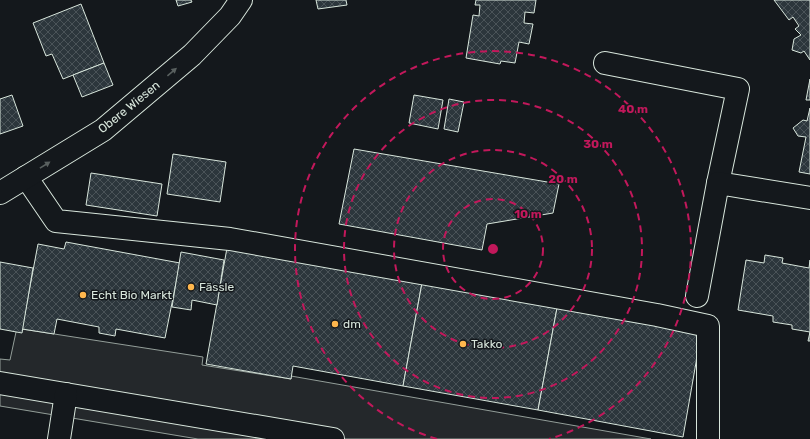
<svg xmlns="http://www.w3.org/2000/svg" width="810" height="439" viewBox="0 0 810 439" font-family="Rubik,sans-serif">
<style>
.parking{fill:#24282b;stroke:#939e99}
.building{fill:url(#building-cross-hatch);stroke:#d8e6dc}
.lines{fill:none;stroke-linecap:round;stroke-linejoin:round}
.minor-casing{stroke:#d8e6dc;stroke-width:24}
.minor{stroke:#14181c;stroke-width:22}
.oneway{fill:#59605f}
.ring{fill:none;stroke:#c2185b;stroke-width:2;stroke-dasharray:7 5}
.poi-dot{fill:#ffb74d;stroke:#14181c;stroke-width:1.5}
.labels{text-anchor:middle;stroke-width:3;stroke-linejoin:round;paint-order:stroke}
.street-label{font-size:12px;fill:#d8e6dc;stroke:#14181c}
.poi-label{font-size:12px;fill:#d8e6dc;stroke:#14181c;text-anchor:start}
.centre{fill:#c2185b;stroke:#14181c;stroke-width:2}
.ring-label{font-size:12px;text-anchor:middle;font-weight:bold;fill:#c2185b;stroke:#14181c;stroke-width:3;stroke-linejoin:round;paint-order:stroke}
</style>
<defs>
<pattern id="building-cross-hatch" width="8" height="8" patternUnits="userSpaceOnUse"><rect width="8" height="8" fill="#2c363c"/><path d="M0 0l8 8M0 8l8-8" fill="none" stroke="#4a5358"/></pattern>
</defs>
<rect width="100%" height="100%" fill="#14181c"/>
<polygon class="parking" points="22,329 203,357 202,365 291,379 291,376 651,439 198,439 0,406 0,359 10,360 16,332"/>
<g class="building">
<polygon points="176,0 191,0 192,2 178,6"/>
<polygon points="316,0 346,0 347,5 318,9"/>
<polygon points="476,0 536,0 534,13 525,12 524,23 533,24 529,44 519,42 515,63 501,61 500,64 466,58 473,15 479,16 480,5 475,5"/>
<polygon points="774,0 810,0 810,60 804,51 801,53 792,50 794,39 801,35 795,29 799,26 793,17 789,20"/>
<polygon points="81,4 104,63 63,79 52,54 46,56 33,23"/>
<polygon points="104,63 113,85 82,97 73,75"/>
<polygon points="810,79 810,100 806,100"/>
<polygon points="12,95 23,126 0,134 0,99"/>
<polygon points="414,95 443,100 438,129 409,123"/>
<polygon points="449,99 464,102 458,132 444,129"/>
<polygon points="810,108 810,174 799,172 806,137 798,136 793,128 803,120 807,121"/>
<polygon points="354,149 559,184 553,213 487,224 482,250 339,224"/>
<polygon points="173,154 226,162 220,202 167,194"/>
<polygon points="91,173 162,184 157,216 86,205"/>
<polygon points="66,242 180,263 165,338 116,329 115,336 99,333 99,327 57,319 54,334 22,329 38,244 64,249"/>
<polygon points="227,248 422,283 403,386 293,366 291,379 206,364"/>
<polygon points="181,252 224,260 217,305 192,300 191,310 172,307"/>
<polygon points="765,255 783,258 782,263 809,268 810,260 810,341 808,341 810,332 792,329 792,325 773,322 773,316 738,310 746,260 764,263"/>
<polygon points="0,262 33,268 22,333 0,329"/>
<polygon points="422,283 557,308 538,410 403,386"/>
<polygon points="557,308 701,334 683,437 538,410"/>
</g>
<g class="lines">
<defs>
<g id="minor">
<polyline points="605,63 738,89 718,183"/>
<polyline points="26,177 56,221 230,239 657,315 708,326 708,439"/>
<polyline points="0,193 103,130 192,55 230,16 241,0"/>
<polyline points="697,296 718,183 810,198"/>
<polyline points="0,383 333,439"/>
<polyline points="59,439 66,394"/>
</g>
</defs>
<use href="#minor" class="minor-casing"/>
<use href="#minor" class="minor"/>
</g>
<defs><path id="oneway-solid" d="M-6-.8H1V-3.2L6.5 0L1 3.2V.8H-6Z"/></defs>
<g class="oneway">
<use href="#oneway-solid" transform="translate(172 72) rotate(-40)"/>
<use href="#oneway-solid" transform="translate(45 165) rotate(-32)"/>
</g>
<g class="ring">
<circle cx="493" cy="249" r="50"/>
<circle cx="493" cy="249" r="99"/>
<circle cx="493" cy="249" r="149"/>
<path d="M437 439A198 198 0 1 1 549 439"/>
</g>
<g class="poi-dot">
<circle cx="191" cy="287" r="4"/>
<circle cx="83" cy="295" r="4"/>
<circle cx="335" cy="324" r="4"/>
<circle cx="463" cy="344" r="4"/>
</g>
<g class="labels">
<g class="street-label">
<text transform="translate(129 107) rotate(-39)" y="4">Obere Wiesen</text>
</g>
<g class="poi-label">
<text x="199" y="291">Fässle</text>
<text x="91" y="299">Echt Bio Markt</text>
<text x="343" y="328">dm</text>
<text x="471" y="348">Takko</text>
</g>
</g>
<circle cx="493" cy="249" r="6" class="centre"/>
<g class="ring-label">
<text x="633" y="113">40 m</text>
<text x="598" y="148">30 m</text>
<text x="563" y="183">20 m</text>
<text x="528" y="218">10 m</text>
</g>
</svg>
